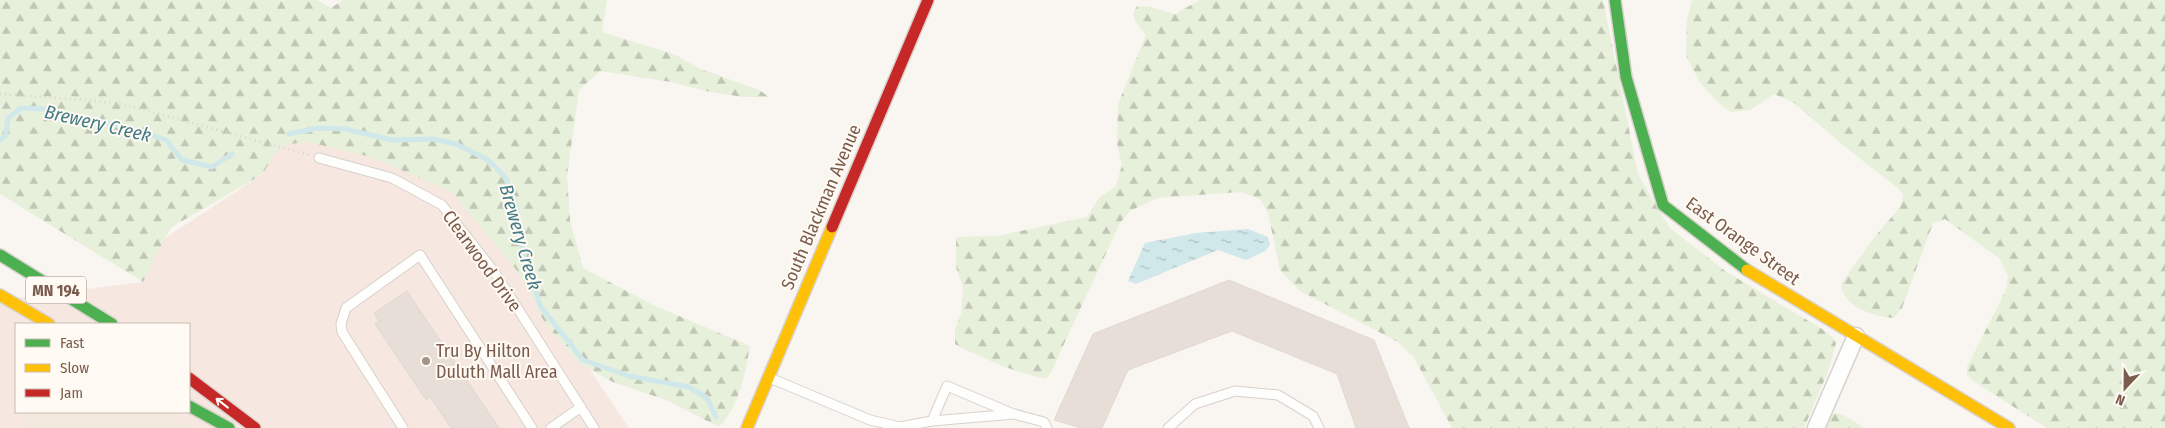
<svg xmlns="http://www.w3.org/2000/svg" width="2165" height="428" viewBox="0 0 2165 428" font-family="'Fira Sans Condensed',sans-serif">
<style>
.residential{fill:#f2e8de}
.commercial{fill:#f6e8e1}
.forest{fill:url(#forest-firs)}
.water{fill:url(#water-ripples)}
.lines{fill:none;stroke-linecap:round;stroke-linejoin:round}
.stream{stroke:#d0e8ea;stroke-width:5}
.building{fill:#e6ded7;stroke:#e2d8d2}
.lane-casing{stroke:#d7d1cb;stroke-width:11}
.street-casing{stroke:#d7d1cb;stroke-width:19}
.fast-casing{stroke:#d9d2cb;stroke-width:14}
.slow-casing{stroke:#d9d2cb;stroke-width:14}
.jam-casing{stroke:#d9d2cb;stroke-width:14}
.path{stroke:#dcd5d0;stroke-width:3;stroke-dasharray:1 4;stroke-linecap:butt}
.lane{stroke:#fefefd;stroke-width:9}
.street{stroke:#fefefd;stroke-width:16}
.fast{stroke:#4caf50;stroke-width:11}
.slow{stroke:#ffc107;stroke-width:11}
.jam{stroke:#c62828;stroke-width:11}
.oneway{stroke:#fffaf3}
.poi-dot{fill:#a69286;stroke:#fffaf3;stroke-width:2}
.labels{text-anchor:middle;stroke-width:4;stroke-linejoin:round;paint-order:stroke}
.shield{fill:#fffaf3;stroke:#a28b7f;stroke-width:1}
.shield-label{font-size:16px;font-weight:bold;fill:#7a5c4d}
.street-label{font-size:18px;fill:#7a5c4d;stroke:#fffaf3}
.poi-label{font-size:18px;fill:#7a5c4d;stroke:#fffaf3;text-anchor:start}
.water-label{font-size:19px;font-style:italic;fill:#437c86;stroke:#fffaf3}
</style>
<defs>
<pattern id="forest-firs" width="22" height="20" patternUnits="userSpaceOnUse" patternTransform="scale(1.25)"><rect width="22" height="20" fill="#e7f0db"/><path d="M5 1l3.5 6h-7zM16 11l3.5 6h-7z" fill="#c0c6b4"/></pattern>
<pattern id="water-ripples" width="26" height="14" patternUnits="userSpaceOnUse" patternTransform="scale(1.25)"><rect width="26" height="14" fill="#d0e8ea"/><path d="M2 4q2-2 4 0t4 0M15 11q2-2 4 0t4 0" fill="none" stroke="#aebfc0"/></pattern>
</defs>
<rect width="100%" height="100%" fill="#f9f5f0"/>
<polygon class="residential" points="29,412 170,412 197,428 22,428"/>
<polygon class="commercial" points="300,105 459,175 629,428 197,428 170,412 189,412 189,324 16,324 16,412 29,412 22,428 0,428 0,300 143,282 165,238 263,174"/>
<g class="forest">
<path d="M0 0H317L331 8 343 0H607L602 32 676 55 698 68 759 90 769 97H743L706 91 671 82 600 71 579 90 567 176 570 220 583 268 653 305 750 346C745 374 739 406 719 427L666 400 613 382 580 364 546 325 519 273 452 192 371 157 308 142 290 144 275 152 263 174 170 228 143 282 0 194Z"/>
<path d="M1200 0H1603L1638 174 1659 211 1670 228 1725 271 1822 329 1832 337 1836 343 1829 369 1804 428H1452L1413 356 1398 342 1300 291 1280 270 1268 213 1260 199 1240 192 1157 198 1130 211 1120 223 1051 372 1046 379C1015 372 983 359 955 344V329L961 314 963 287 956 267V237L997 236 1087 217 1099 198 1116 186 1122 165 1117 143 1118 104 1146 35 1135 21 1133 13 1137 6 1151 7 1175 14Z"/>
<path d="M1692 0H2165V428H2047L1973 381 1967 374V367L2006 290 2008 276 2000 259 1945 219 1933 223 1902 308 1894 318C1876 317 1842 307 1841 284L1873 239 1901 206 1903 195 1898 188 1845 147 1794 103 1774 94 1750 110 1731 112 1722 106 1701 84 1686 56 1687 20Z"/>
<polygon points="1837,413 1845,416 1864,428 1823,428 1830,415"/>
</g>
<polygon class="water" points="1248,229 1268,237 1270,245 1265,251 1246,260 1218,250 1136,284 1128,281 1145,243 1196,233"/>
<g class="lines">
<g class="stream">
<polyline points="289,134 318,128 345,129 392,140 433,139 456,144 488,160 506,178 516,206 523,254 541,307 583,360 629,376 689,387 707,398 716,417"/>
<polyline points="0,140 6,135 8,118 21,108 45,109 130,128 166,140 182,160 212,167 232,154"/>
</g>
</g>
<g class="building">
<polygon points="1229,280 1374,340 1409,428 1356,428 1337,374 1232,331 1128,370 1102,428 1081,428 1054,420 1093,334"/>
<polygon points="407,291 499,428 451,428 430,397 426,400 375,324 379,321 374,313"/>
</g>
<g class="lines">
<defs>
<g id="lane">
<polyline points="319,158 392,178 442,205 495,273 594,428"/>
<polyline points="770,378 870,420 900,427 932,421 1014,414 1044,422 1047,428"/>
<polyline points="932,421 947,386 1011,413"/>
<polyline points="403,428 342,332 341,324 346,308 420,255 532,428"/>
<polyline points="551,428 581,407"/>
<polyline points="1168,428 1195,404 1235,391 1278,395 1313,416 1319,428"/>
</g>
<polyline id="street" points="1816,428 1856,336"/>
<g id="fast">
<polyline points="1615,0 1626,77 1663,205 1747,270"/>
<polyline points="0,255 112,324"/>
<polyline points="189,406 229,428"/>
</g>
<g id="slow">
<polyline points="1747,270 2009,428"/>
<polyline points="0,295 49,324"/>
<polyline points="747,428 832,227"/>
</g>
<g id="jam">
<polyline points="832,227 928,0"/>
<polyline points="189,378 255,428"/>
</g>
</defs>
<use href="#lane" class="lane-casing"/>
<use href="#street" class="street-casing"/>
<use href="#fast" class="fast-casing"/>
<use href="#slow" class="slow-casing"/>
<use href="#jam" class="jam-casing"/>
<polyline class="path" points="0,94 87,100 126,105 309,155"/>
<use href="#lane" class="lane"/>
<use href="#street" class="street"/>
<use href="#fast" class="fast"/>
<use href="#slow" class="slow"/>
<use href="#jam" class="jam"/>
</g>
<defs><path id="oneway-shaft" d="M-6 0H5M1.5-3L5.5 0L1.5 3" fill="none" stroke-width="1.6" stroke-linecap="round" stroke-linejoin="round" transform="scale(1.25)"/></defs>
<use class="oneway" href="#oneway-shaft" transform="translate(222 403) rotate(-142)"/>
<circle class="poi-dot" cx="426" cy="361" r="5"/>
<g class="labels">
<rect class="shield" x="26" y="276.5" width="60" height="27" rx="4"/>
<g class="shield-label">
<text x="56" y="296">MN 194</text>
</g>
<g class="street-label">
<text transform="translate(821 207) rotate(-67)" y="6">South Blackman Avenue</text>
<text transform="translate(1743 241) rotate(36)" y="6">East Orange Street</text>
<text transform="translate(482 261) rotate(54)" y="6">Clearwood Drive</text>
</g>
<g class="poi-label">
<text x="436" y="357">Tru By Hilton<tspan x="436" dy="21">Duluth Mall Area</tspan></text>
</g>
<g class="water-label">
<text transform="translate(98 123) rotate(13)" y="7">Brewery Creek</text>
<text transform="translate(521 237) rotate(74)" y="7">Brewery Creek</text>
</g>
</g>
<rect x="15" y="323" width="175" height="90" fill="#fffaf3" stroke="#cabbb1"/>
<rect x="25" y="339" width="25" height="8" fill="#4caf50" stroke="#cabbb1"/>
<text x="60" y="348" font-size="15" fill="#7a5c4d">Fast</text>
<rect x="25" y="364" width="25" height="8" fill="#ffc107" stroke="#cabbb1"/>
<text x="60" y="373" font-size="15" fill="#7a5c4d">Slow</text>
<rect x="25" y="389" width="25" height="8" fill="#c62828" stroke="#cabbb1"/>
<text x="60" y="398" font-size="15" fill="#7a5c4d">Jam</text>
<g transform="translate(2125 388) rotate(202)" stroke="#fffaf3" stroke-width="4" paint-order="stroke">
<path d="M0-4L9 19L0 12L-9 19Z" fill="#7a5c4d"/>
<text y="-8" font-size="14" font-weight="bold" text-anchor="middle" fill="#7a5c4d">N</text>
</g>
</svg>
